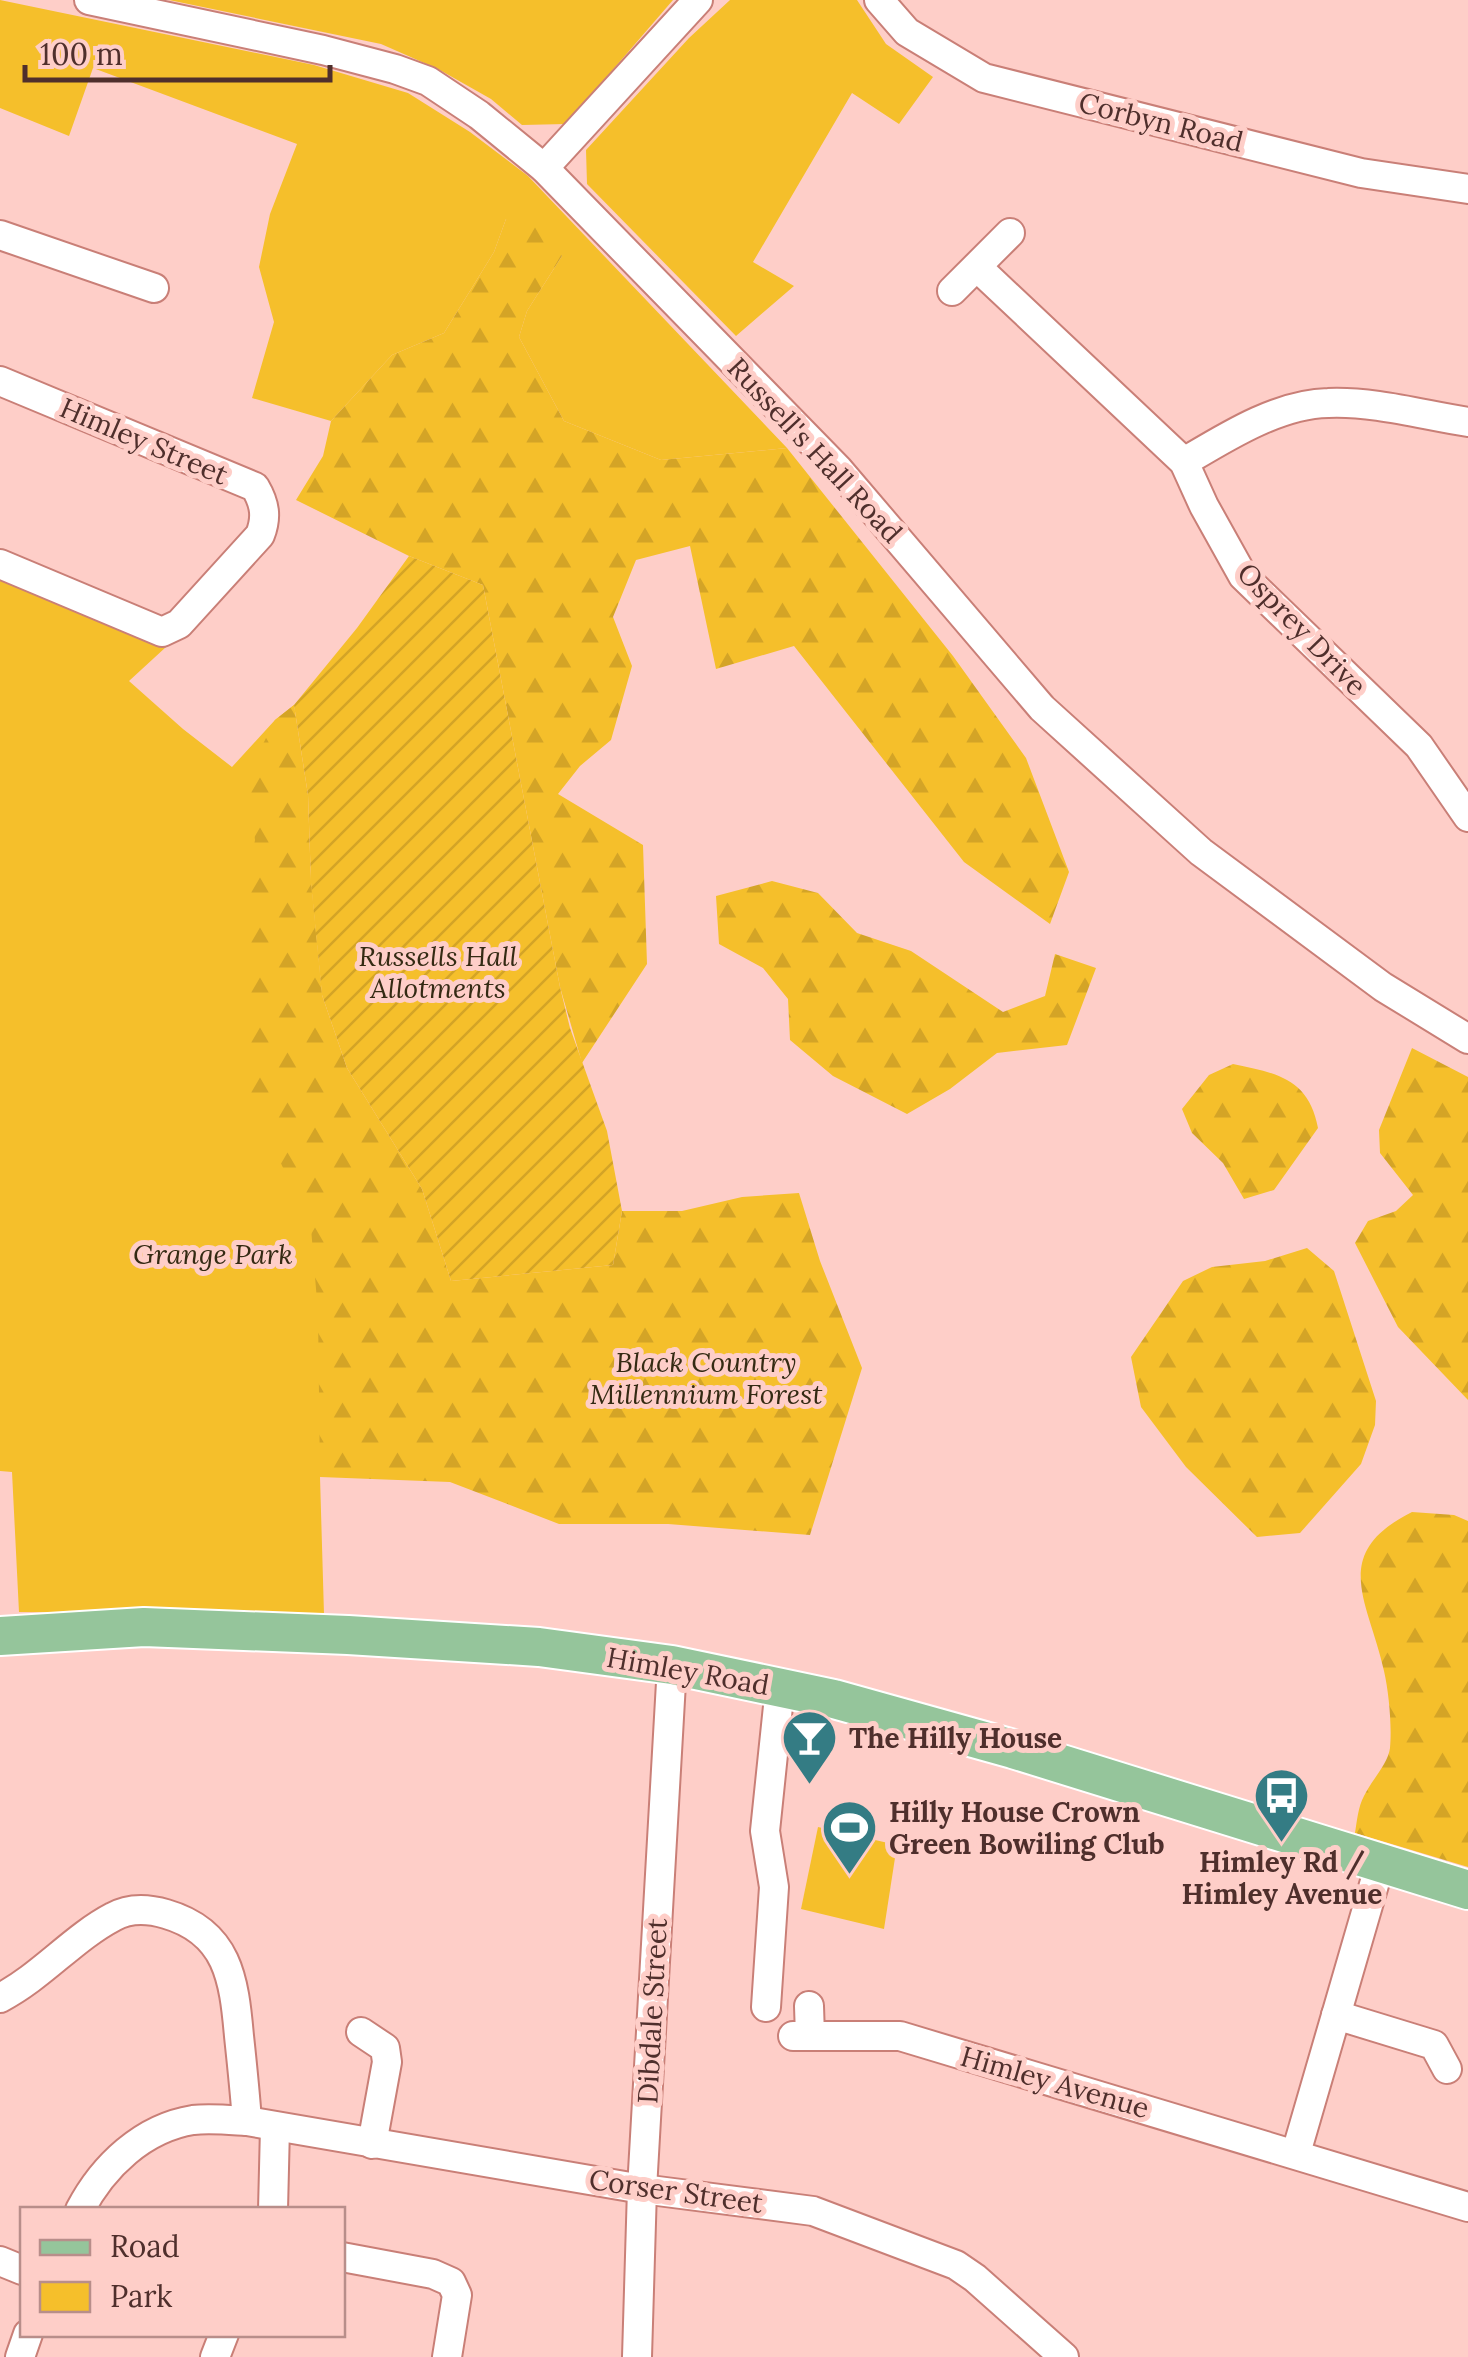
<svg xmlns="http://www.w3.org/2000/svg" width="1468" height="2357" viewBox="0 0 1468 2357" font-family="Lora,serif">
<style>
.green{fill:#f5bf2b}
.forest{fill:url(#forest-firs)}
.garden{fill:url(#garden-furrows)}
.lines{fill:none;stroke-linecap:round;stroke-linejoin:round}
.minor-casing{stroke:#c97f77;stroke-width:32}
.major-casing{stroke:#fff;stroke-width:42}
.minor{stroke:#fff;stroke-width:28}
.major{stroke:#95c59b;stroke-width:38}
.labels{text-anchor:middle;stroke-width:10;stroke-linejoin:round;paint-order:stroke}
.street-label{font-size:28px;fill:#4f2f2c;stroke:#fecec8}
.park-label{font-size:28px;font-style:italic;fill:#342a13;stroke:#fecec8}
.poi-label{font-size:28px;font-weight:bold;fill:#4f2f2c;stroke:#fecec8;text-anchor:start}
</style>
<defs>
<pattern id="forest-firs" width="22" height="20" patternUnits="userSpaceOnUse" patternTransform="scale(2.5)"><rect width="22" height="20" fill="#f5bf2b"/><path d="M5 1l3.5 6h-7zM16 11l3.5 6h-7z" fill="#d4a426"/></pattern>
<pattern id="garden-furrows" width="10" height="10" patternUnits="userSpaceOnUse" patternTransform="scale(2.5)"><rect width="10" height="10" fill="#f5bf2b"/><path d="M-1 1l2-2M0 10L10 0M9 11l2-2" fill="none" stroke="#d4a426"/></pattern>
</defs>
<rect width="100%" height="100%" fill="#fecec8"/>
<g class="green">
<polygon points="0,0 314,65 408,93 470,132 528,176 787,448 661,460 564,421 519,337 527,311 562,256 506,219 494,252 444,333 392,355 331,421 252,398 274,322 259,267 270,214 297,144 93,68 69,136 0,108"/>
<polygon points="169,0 673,0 566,124 522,125 491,99 438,69 381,44"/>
<polygon points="730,0 857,0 886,44 933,77 899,124 852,93 753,262 794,286 736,336 587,184 586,150 689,38"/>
<polygon points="0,580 45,594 166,647 129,681 183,729 232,767 275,720 294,705 322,995 320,1477 324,1614 19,1612 12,1472 0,1471"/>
<polygon points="818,1827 897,1845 884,1929 801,1909"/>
</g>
<g class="forest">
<polygon points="506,219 540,224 562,256 527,311 519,337 564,421 661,460 787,448 953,656 1026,758 1069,872 1050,924 964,862 794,646 716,669 690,546 636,560 613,617 632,666 611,740 580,766 558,794 643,845 647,964 582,1063 560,987 483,585 409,556 296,500 323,456 331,421 392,355 444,333 494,252"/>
<polygon points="294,705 308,795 311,883 322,995 347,1068 422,1189 451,1281 613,1265 622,1211 682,1211 742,1197 799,1193 820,1261 862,1368 810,1535 668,1524 559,1524 450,1482 320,1477 318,1313 311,1228 246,1088 244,899 255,840 247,776 275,720"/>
<polygon points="772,881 818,893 857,933 911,951 1003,1012 1045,996 1055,954 1096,968 1067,1045 997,1053 950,1089 907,1114 833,1076 790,1040 788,999 763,968 719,944 716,896"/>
<polygon points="1412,1048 1468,1077 1468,1400 1398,1327 1355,1243 1368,1221 1396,1211 1413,1195 1380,1153 1379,1130"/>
<path d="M1233 1064C1277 1073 1309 1079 1318 1128L1274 1190 1244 1199 1223 1163 1192 1133 1182 1109 1209 1075Z"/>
<polygon points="1307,1248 1334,1271 1376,1401 1375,1425 1361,1464 1300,1533 1257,1537 1186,1467 1141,1407 1131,1357 1183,1281 1212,1267 1265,1261"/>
<path d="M1412 1512 1454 1515 1468 1521V1867L1355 1833C1357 1821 1358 1807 1364 1796 1371 1781 1388 1764 1390 1748 1392 1726 1389 1693 1384 1671 1369 1602 1328 1554 1412 1512Z"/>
</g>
<polygon class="garden" points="409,556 483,585 560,987 570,1028 607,1131 622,1211 613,1265 451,1281 422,1189 347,1068 322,995 311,883 308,795 294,705 357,628"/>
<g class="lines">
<defs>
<g id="minor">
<polyline points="89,0 323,50 395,69 428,81 479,115 544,168 838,469 1042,708 1201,852 1383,987 1468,1039"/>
<polyline points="879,0 907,32 984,78 1361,173 1468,189"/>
<polyline points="544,168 698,0"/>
<polyline points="0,235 154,288"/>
<polyline points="977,267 1184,462 1204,506 1243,576 1419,746 1468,817"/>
<polyline points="952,291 1010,233"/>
<path d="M0 381 255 487C265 504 267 517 260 535L179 624 162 632 0 564"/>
<path d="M1184 462C1226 437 1278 404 1328 403 1374 401 1423 415 1468 422"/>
<path d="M0 1998C42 1976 73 1938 113 1917 129 1908 149 1909 166 1914 228 1932 234 1979 239 2036 242 2064 245 2093 247 2121"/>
<polyline points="809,2006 810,2036"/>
<polyline points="766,2007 774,1887 765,1831 780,1687"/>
<polyline points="1336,2015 1434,2045 1447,2069"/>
<polyline points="361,2032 385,2048 387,2062 372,2144"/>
<polyline points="793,2036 900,2036 1468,2207"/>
<polyline points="1296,2153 1380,1864"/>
<path d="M80 2210C103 2166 143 2128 193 2120 210 2118 230 2120 247 2121L642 2189 813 2211 956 2265 975 2278 1064 2357"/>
<polyline points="273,2210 275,2127"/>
<polyline points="342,2257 433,2274 451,2282 457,2295 447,2357"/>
<polyline points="0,2261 22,2270"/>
<polyline points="20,2357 28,2334"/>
<polyline points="215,2357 224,2334"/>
<polyline points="637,2357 642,2189 672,1665"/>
</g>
<polyline id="major" points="0,1636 144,1627 348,1635 539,1647 672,1665 834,1699 1013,1749 1468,1890"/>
</defs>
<use href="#minor" class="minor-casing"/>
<use href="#major" class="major-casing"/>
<use href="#minor" class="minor"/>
<use href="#major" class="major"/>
</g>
<defs>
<symbol id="bar-pin" viewBox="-11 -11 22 30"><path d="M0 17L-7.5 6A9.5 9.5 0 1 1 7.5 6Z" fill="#347c84" stroke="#fecec8"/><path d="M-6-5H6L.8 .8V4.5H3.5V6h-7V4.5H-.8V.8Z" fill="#fff"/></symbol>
<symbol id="bus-pin" viewBox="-11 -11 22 30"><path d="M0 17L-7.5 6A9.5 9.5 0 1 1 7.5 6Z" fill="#347c84" stroke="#fecec8"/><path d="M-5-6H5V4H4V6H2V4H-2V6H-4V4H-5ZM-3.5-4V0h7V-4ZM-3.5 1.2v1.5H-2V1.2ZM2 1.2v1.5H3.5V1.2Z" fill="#fff"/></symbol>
<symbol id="stadium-pin" viewBox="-11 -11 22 30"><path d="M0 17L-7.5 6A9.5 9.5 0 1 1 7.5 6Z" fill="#347c84" stroke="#fecec8"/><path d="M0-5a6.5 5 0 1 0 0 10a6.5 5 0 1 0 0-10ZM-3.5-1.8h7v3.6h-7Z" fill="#fff"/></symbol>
</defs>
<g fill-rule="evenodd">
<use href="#bar-pin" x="778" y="1706" width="63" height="86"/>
<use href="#bus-pin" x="1250" y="1764" width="63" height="86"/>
<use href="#stadium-pin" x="818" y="1796" width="63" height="86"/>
</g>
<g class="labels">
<g class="street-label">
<text transform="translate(1161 122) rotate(14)" y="10">Corbyn Road</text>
<text transform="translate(144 441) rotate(23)" y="10">Himley Street</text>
<text transform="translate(815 450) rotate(47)" y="10">Russell's Hall Road</text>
<text transform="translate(1302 629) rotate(46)" y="10">Osprey Drive</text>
<text transform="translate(688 1671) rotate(10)" y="10">Himley Road</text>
<text transform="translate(652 2011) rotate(-87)" y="10">Dibdale Street</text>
<text transform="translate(1055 2082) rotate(16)" y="10">Himley Avenue</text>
<text transform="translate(676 2191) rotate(8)" y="10">Corser Street</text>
</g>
<g class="park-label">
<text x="438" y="966">Russells Hall<tspan x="438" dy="32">Allotments</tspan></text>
<text x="213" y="1264">Grange Park</text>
<text x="706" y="1372">Black Country<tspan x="706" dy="32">Millennium Forest</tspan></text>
</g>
<g class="poi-label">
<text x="849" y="1748">The Hilly House</text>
<text x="889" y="1822">Hilly House Crown<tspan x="889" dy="32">Green Bowiling Club</tspan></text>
<text x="1282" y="1872" text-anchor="middle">Himley Rd /<tspan x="1282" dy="32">Himley Avenue</tspan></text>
</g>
</g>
<rect x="20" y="2207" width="325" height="130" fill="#fecec8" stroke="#b88e8a" stroke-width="2.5"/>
<rect x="40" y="2240" width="50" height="15" fill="#95c59b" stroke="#b88e8a" stroke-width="2.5"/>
<text x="110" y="2257" font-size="30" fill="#4f2f2c">Road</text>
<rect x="40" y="2282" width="50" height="30" fill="#f5bf2b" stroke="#b88e8a" stroke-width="2.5"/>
<text x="110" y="2307" font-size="30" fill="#4f2f2c">Park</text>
<path d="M25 65v15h305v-15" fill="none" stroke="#4f2f2c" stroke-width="5"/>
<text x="40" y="65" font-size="30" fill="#4f2f2c" stroke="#fecec8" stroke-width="8" paint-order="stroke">100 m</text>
</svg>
